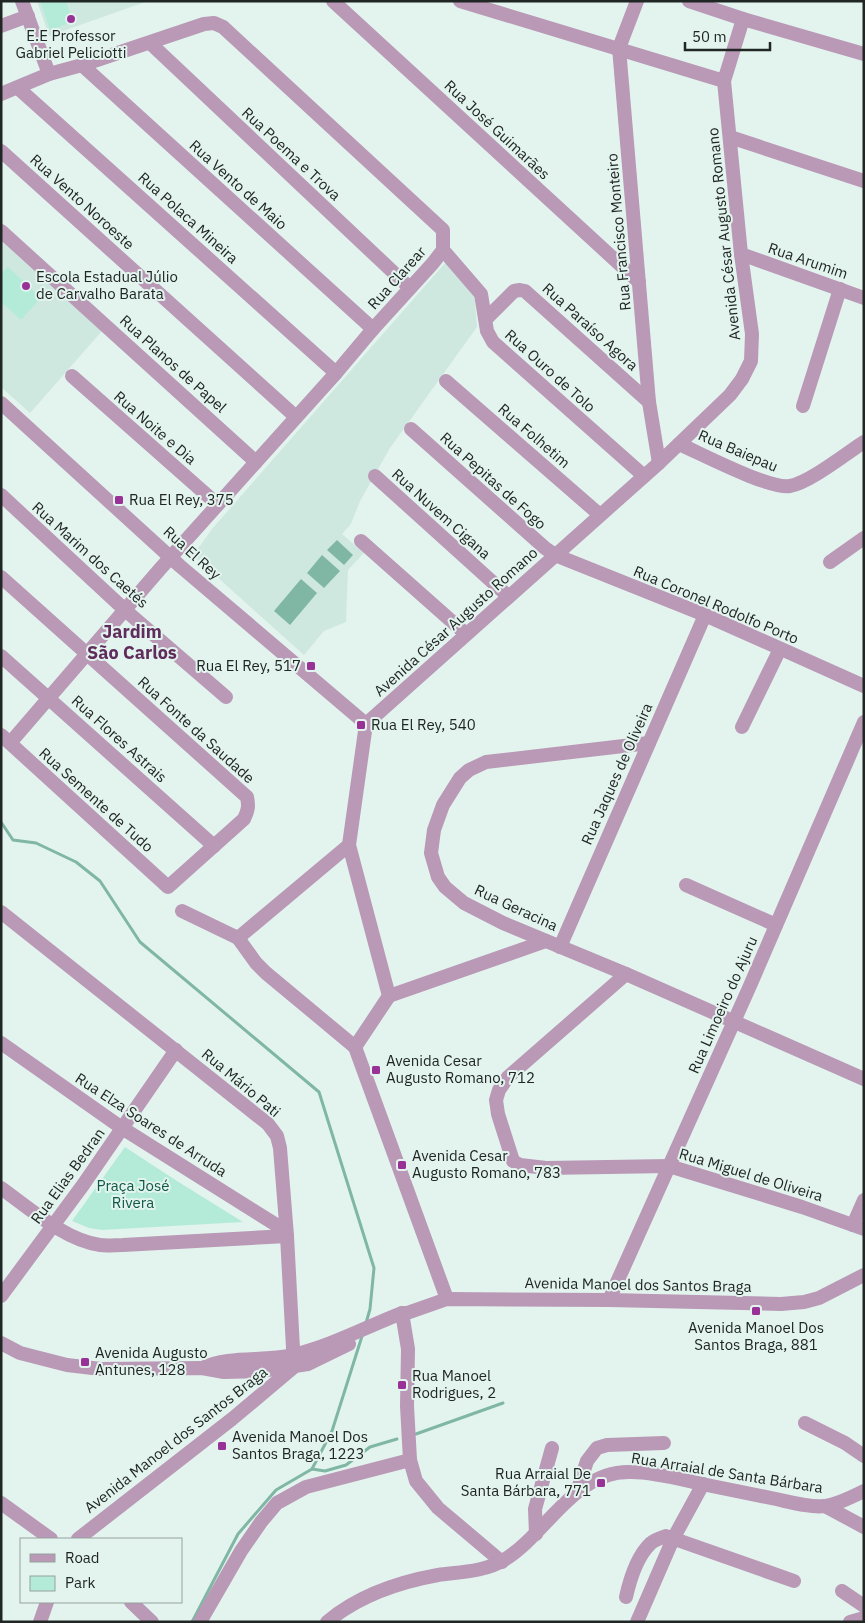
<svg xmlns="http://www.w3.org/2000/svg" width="865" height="1623" viewBox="0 0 865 1623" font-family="'IBM Plex Sans',sans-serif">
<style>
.built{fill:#cfe8df}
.green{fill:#b4ebd8}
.water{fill:#80b7a4}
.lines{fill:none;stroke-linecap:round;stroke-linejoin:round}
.stream{stroke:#80b7a4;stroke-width:3}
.minor{stroke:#b999b6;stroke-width:14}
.poi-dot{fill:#993296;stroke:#e3f4ee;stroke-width:2}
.labels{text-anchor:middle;stroke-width:4;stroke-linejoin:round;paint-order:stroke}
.poi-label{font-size:15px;fill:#202624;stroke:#e3f4ee;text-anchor:start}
.street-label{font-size:15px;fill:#202624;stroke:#e3f4ee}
.park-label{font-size:15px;fill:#0e5846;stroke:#e3f4ee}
.quarter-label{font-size:18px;font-weight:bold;fill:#5f2c5c;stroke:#e3f4ee}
</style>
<rect width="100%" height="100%" fill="#e3f4ee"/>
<g class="built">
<polygon points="37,1 148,1 49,36"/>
<polygon points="1,241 102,331 30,413 1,387"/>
<polygon points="445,263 474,287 477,327 390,448 360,501 351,524 342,534 364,553 348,570 346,622 324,631 304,655 197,559 197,550 212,529"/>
</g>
<g class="green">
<polygon points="40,1 66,1 73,22 50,30"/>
<polygon points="8,267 41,298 21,320 1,302 1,274"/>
<polygon points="125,1147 177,1181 243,1222 102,1230 89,1228 72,1221"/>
</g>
<g class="water">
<polygon points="337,540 353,555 344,565 327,550"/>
<polygon points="322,555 340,571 324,588 307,573"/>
<polygon points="301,579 317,593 290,625 274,611"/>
</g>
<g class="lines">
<g class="stream">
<polyline points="1,822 13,840 36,843 76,862 100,881 140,942 319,1092 374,1268 370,1309 366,1323"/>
<polyline points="416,1434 503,1403"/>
<polyline points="312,1469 325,1471 346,1465 370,1447 397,1439"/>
<polyline points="192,1622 238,1534 276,1490 312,1469 332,1431 363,1333"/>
</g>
<g class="minor">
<polyline points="22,1 49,74"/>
<polyline points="333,1 639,282"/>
<polyline points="460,1 724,81"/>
<polyline points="637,1 619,48 649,402 659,463"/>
<polyline points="689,1 743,19 864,54"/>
<polyline points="1,26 28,16"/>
<polyline points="150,43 410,288"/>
<polyline points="82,65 373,329"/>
<polyline points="18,88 336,373"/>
<polyline points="1,94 49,74 82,65 204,24 214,23 223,27 443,230 443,250 433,263 373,329 336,373 160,569 10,743"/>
<polyline points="730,137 864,181"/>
<polyline points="1,151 296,417"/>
<polyline points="1,231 256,462"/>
<polyline points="443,250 481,294 487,331 493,342 644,476"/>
<polyline points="741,254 864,298"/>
<polyline points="486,319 514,291 520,290 525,291 649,402"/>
<polyline points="72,376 217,504"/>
<polyline points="446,381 600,515"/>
<polyline points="1,403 180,566 366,724"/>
<polyline points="803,406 840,289"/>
<polyline points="411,429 545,548 555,555 705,615 864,686"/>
<path d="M679 444C702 454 768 489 790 486 809 483 847 453 864 442"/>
<polyline points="375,476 508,596"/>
<polyline points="1,495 125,610 226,697"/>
<polyline points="361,541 466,634"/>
<polyline points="830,562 864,538"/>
<path d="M1 577 247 797C249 806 248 811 244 819L168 887 1 735"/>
<polyline points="1,656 214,846"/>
<polyline points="742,727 780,649"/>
<polyline points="649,743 486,762 469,770 460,778 443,805 434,830 431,853 438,877 445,887 464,903 503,923 626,974 864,1079"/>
<polyline points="686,885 776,925"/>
<polyline points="182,911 238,938"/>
<polyline points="1,912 268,1124 277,1136 280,1148 287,1236 294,1367 232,1419 78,1539"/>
<polyline points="238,938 256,963 266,973 355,1047"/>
<polyline points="238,938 349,845"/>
<polyline points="560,947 705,615"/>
<polyline points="626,974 508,1077 499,1090 496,1100 498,1114 513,1161 520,1165 546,1168 669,1166 802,1207 864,1229"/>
<polyline points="389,996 546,941"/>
<polyline points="1,1043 122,1128 286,1231"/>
<path d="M1 1188C29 1208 66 1241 100 1245 107 1246 115 1245 123 1245L287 1236"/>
<polyline points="853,1225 864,1200"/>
<polyline points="1,1296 83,1185 176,1050"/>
<polyline points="447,1299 355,1047 389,996 349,845 366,724 659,463 730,395 742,379 751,361 752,334 741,254 724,81 743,19"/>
<polyline points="609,1300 749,988 864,722"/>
<polyline points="402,1313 408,1349 407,1406 410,1460 416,1481 438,1508 502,1562"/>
<polyline points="1,1343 20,1353 67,1365 101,1369 202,1368 224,1372 261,1371 308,1364 349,1344"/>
<path d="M202 1368C230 1355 263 1362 293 1355 331 1346 366 1327 402 1313H407L447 1299 609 1300 781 1304 804 1302 819 1298 864 1275"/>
<polyline points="805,1423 845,1443 864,1456"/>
<polyline points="577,1492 587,1461 597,1448 607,1445 664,1443"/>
<polyline points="1,1503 51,1539"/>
<polyline points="825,1506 864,1527"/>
<polyline points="536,1534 535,1509 552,1448"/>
<polyline points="842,1591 864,1606"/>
<path d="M626 1597C630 1579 637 1556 651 1543 655 1540 661 1538 666 1536L794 1581"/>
<polyline points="131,1602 152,1622"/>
<polyline points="40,1622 47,1602"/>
<polyline points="200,1622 241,1551 261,1522 277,1503 306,1487 410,1460"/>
<path d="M327 1622C358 1596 399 1582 438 1575 459 1572 484 1572 504 1560 547 1534 574 1470 631 1472 654 1472 680 1479 702 1484 727 1489 752 1494 776 1499 790 1502 811 1508 825 1506 836 1505 854 1496 864 1491"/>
<polyline points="637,1622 673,1539 703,1484"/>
<polyline points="850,1622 864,1618"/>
</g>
</g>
<g class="poi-dot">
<circle cx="71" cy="19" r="5"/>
<circle cx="26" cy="286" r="5"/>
<rect x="114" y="495" width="10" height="10" rx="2.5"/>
<rect x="306" y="661" width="10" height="10" rx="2.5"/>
<rect x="356" y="720" width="10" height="10" rx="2.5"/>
<rect x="371" y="1065" width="10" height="10" rx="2.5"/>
<rect x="397" y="1160" width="10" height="10" rx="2.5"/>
<rect x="751" y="1306" width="10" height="10" rx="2.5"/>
<rect x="80" y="1357" width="10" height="10" rx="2.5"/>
<rect x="397" y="1380" width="10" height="10" rx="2.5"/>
<rect x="217" y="1441" width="10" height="10" rx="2.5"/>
<rect x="596" y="1478" width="10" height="10" rx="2.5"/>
</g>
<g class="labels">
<g class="poi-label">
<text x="71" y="41" text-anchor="middle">E.E Professor<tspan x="71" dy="17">Gabriel Peliciotti</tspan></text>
<text x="36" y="282">Escola Estadual Júlio<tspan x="36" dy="17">de Carvalho Barata</tspan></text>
<text x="129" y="505">Rua El Rey, 375</text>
<text x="301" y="671" text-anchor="end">Rua El Rey, 517</text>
<text x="371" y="730">Rua El Rey, 540</text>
<text x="386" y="1066">Avenida Cesar<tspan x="386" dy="17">Augusto Romano, 712</tspan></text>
<text x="412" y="1161">Avenida Cesar<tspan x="412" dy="17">Augusto Romano, 783</tspan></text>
<text x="756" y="1333" text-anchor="middle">Avenida Manoel Dos<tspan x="756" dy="17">Santos Braga, 881</tspan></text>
<text x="95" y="1358">Avenida Augusto<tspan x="95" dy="17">Antunes, 128</tspan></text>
<text x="412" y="1381">Rua Manoel<tspan x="412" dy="17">Rodrigues, 2</tspan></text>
<text x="232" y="1442">Avenida Manoel Dos<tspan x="232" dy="17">Santos Braga, 1223</tspan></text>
<text x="591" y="1479" text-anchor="end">Rua Arraial De<tspan x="591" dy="17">Santa Bárbara, 771</tspan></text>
</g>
<g class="street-label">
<text transform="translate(497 130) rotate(43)" y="5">Rua José Guimarães</text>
<text transform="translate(291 154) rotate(43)" y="5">Rua Poema e Trova</text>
<text transform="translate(238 185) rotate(42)" y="5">Rua Vento de Maio</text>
<text transform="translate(82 202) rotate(42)" y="5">Rua Vento Noroeste</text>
<text transform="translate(188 218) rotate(42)" y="5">Rua Polaca Mineira</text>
<text transform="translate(619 232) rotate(-95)" y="5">Rua Francisco Monteiro</text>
<text transform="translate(724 234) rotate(-96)" y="5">Avenida César Augusto Romano</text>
<text transform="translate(808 261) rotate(19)" y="5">Rua Arumim</text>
<text transform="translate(397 278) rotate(-48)" y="5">Rua Clarear</text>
<text transform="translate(590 327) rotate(42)" y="5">Rua Paraíso Agora</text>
<text transform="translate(173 364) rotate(42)" y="5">Rua Planos de Papel</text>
<text transform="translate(550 371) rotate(42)" y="5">Rua Ouro de Tolo</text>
<text transform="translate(155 428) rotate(41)" y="5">Rua Noite e Dia</text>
<text transform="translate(534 436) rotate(41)" y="5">Rua Folhetim</text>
<text transform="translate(738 451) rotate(23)" y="5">Rua Baiepau</text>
<text transform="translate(493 481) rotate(42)" y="5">Rua Pepitas de Fogo</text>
<text transform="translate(441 514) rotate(42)" y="5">Rua Nuvem Cigana</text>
<text transform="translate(192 553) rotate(42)" y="5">Rua El Rey</text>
<text transform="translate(90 555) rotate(42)" y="5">Rua Marim dos Caetés</text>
<text transform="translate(716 605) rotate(23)" y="5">Rua Coronel Rodolfo Porto</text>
<text transform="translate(456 622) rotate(-42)" y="5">Avenida César Augusto Romano</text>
<text transform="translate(196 730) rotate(42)" y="5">Rua Fonte da Saudade</text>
<text transform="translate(119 739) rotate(42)" y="5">Rua Flores Astrais</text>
<text transform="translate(617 774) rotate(-66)" y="5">Rua Jaques de Oliveira</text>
<text transform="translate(96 800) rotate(42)" y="5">Rua Semente de Tudo</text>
<text transform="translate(516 908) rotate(25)" y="5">Rua Geracina</text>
<text transform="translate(723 1005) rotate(-66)" y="5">Rua Limoeiro do Ajuru</text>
<text transform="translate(241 1083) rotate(40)" y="5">Rua Mário Pati</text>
<text transform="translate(151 1125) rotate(33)" y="5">Rua Elza Soares de Arruda</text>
<text transform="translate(751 1175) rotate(17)" y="5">Rua Miguel de Oliveira</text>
<text transform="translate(68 1176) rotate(-54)" y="5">Rua Elias Bedran</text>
<text transform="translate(638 1285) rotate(1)" y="5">Avenida Manoel dos Santos Braga</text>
<text transform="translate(176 1440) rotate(-38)" y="5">Avenida Manoel dos Santos Braga</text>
<text transform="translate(727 1473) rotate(9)" y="5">Rua Arraial de Santa Bárbara</text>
</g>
<g class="park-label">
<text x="133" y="1191">Praça José<tspan x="133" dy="17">Rivera</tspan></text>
</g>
<g class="quarter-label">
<text x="132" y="638">Jardim<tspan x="132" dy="21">São Carlos</tspan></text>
</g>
</g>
<rect width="865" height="1623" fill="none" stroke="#202624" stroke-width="5"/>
<rect x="20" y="1538" width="162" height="65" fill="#e3f4ee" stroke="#95a29d"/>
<rect x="30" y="1554" width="25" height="8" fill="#b999b6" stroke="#95a29d"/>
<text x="65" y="1563" font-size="15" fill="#202624">Road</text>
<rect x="30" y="1576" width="25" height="15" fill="#b4ebd8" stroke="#95a29d"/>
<text x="65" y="1588" font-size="15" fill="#202624">Park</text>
<path d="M685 42v8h85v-8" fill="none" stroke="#202624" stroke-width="2.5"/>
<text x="692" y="42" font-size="15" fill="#202624" stroke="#e3f4ee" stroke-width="4" paint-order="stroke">50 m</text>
</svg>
